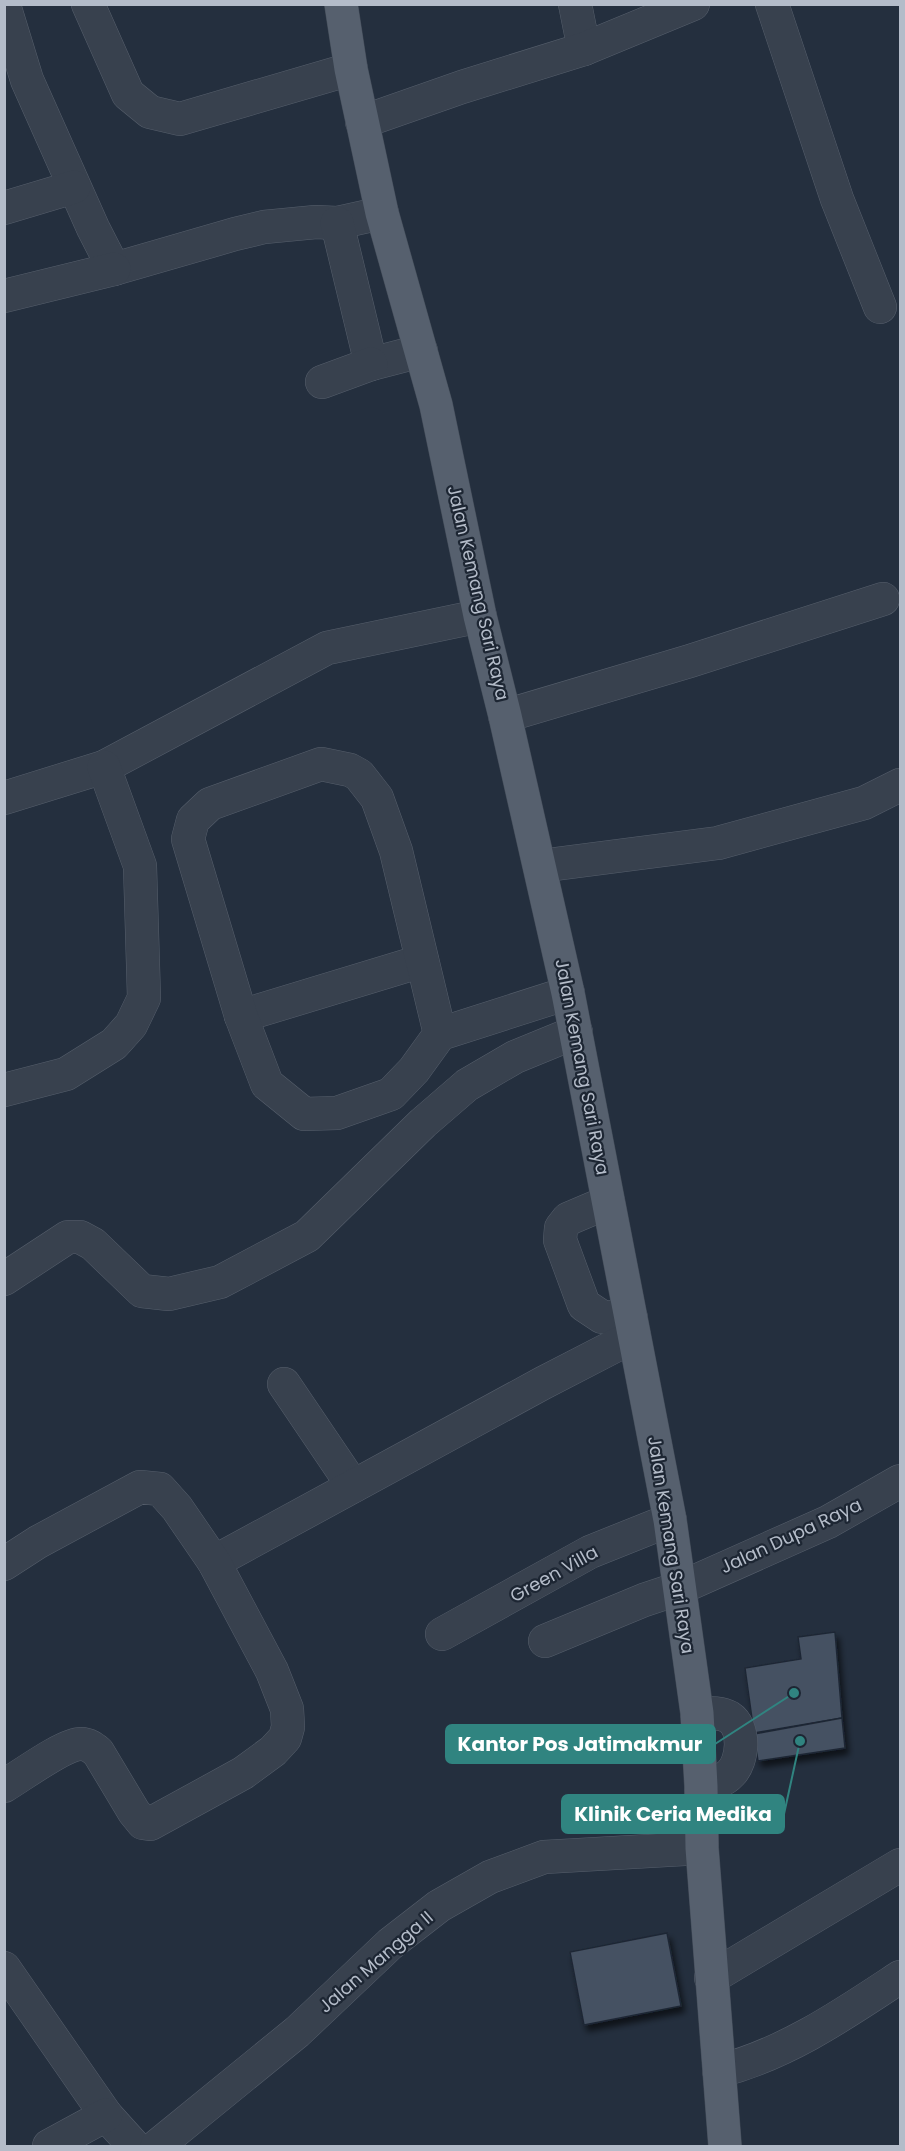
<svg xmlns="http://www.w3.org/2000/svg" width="905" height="2151" viewBox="0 0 905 2151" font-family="Poppins,sans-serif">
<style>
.building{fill:#455162;stroke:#1f2835;stroke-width:1.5;filter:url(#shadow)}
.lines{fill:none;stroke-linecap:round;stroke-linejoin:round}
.minor-casing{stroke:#565f6c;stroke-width:34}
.major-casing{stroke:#414a57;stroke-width:34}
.minor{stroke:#38414e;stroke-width:33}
.major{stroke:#56606e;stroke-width:33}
.labels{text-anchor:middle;stroke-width:4.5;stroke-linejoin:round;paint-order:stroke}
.street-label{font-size:18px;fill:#b4bcc9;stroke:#1d2633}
.leader{fill:none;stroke:#308480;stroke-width:2}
.callout-dot{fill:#308480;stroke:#1d2633;stroke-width:2}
.callout{fill:#308480;stroke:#308480;stroke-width:2}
.callout-label{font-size:20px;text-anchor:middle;font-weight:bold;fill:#fff}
</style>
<defs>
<filter id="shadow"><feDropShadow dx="3.5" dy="6" stdDeviation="3" flood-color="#0009"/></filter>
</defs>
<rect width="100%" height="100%" fill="#242f3e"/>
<g class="building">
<polygon points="835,1632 842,1718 754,1733 745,1668 801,1659 798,1637"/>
<polygon points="842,1718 845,1748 758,1761 754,1734"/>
<polygon points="667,1933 681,2006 584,2025 570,1952"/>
</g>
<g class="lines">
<defs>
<g id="minor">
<polyline points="88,4 128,94 150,112 180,119 351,69"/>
<polyline points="575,4 584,49"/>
<polyline points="772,4 837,199 880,307"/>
<polyline points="4,5 27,80 93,228 114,269 235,234 264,227 316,222 337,223 382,213"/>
<polyline points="362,122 462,87 584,49 693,4"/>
<polyline points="4,208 74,187"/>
<polyline points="337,223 371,364 421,351"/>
<polyline points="4,296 114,269"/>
<polyline points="322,382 371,364"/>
<polyline points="505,716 690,661 883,599"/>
<polyline points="4,798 104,767 327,648 480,616"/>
<polyline points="540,866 718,843 864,803 900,785"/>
<polyline points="241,1016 422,961"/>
<polyline points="440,1034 396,851 377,798 359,775 350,770 321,764 210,804 193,820 188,839 241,1016 267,1084 304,1114 337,1113 391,1094 414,1070 440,1034 568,993"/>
<polyline points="4,1090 66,1074 114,1044 131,1025 144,998 140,866 104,767"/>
<polyline points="608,1202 568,1219 561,1228 560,1240 584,1305 602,1317 631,1318"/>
<polyline points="4,1279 68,1237 80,1237 93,1244 142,1291 169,1294 220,1282 307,1236 423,1123 467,1085 515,1057 576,1032"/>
<polyline points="284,1384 353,1486"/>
<polyline points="214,1562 543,1383 634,1336"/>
<path d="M4 1564 38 1542 140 1487 160 1489 177 1508 214 1562 272 1671 287 1709 288 1727 285 1738 273 1751 243 1773 150 1824 143 1823 134 1812 98 1752C93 1748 88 1744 81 1744 64 1744 21 1776 4 1786"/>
<polyline points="442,1634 590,1552 670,1520"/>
<polyline points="545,1641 644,1600 680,1588 828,1522 900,1481"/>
<path d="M697 1713C707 1713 720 1712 729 1717 746 1728 743 1761 731 1773 723 1782 712 1784 701 1786"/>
<polyline points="4,1968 106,2115 134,2146"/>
<polyline points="711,1978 900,1865"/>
<path d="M719 2071C786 2054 844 2014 900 1977"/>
<polyline points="49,2146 106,2115"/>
<polyline points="157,2146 297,2032 390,1944 439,1906 490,1877 544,1857 702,1848"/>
</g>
<polyline id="major" points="341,4 351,69 382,213 436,405 480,616 505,716 568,993 670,1520 697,1713 701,1786 702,1848 725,2146"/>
</defs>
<use href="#minor" class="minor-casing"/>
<use href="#major" class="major-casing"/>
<use href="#minor" class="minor"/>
<use href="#major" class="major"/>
</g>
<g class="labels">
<g class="street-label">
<text transform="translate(478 593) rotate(77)" y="6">Jalan Kemang Sari Raya</text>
<text transform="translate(582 1067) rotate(79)" y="6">Jalan Kemang Sari Raya</text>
<text transform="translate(791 1536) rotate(-25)" y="6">Jalan Dupa Raya</text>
<text transform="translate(671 1545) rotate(81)" y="6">Jalan Kemang Sari Raya</text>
<text transform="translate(554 1574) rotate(-29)" y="6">Green Villa</text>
<text transform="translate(376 1962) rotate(-41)" y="6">Jalan Mangga II</text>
</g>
</g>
<path class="leader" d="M794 1693L715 1744M800 1741L784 1814"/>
<g class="callout-dot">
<circle cx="794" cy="1693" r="6"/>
<circle cx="800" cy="1741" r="6"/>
</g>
<g class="callout">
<rect x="446" y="1725" width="269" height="38" rx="6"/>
<rect x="562" y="1795" width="222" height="38" rx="6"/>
</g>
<g class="callout-label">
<text x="580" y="1751">Kantor Pos Jatimakmur</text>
<text x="673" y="1821">Klinik Ceria Medika</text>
</g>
<rect width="905" height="2151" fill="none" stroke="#b4bcc9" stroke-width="12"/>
</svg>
